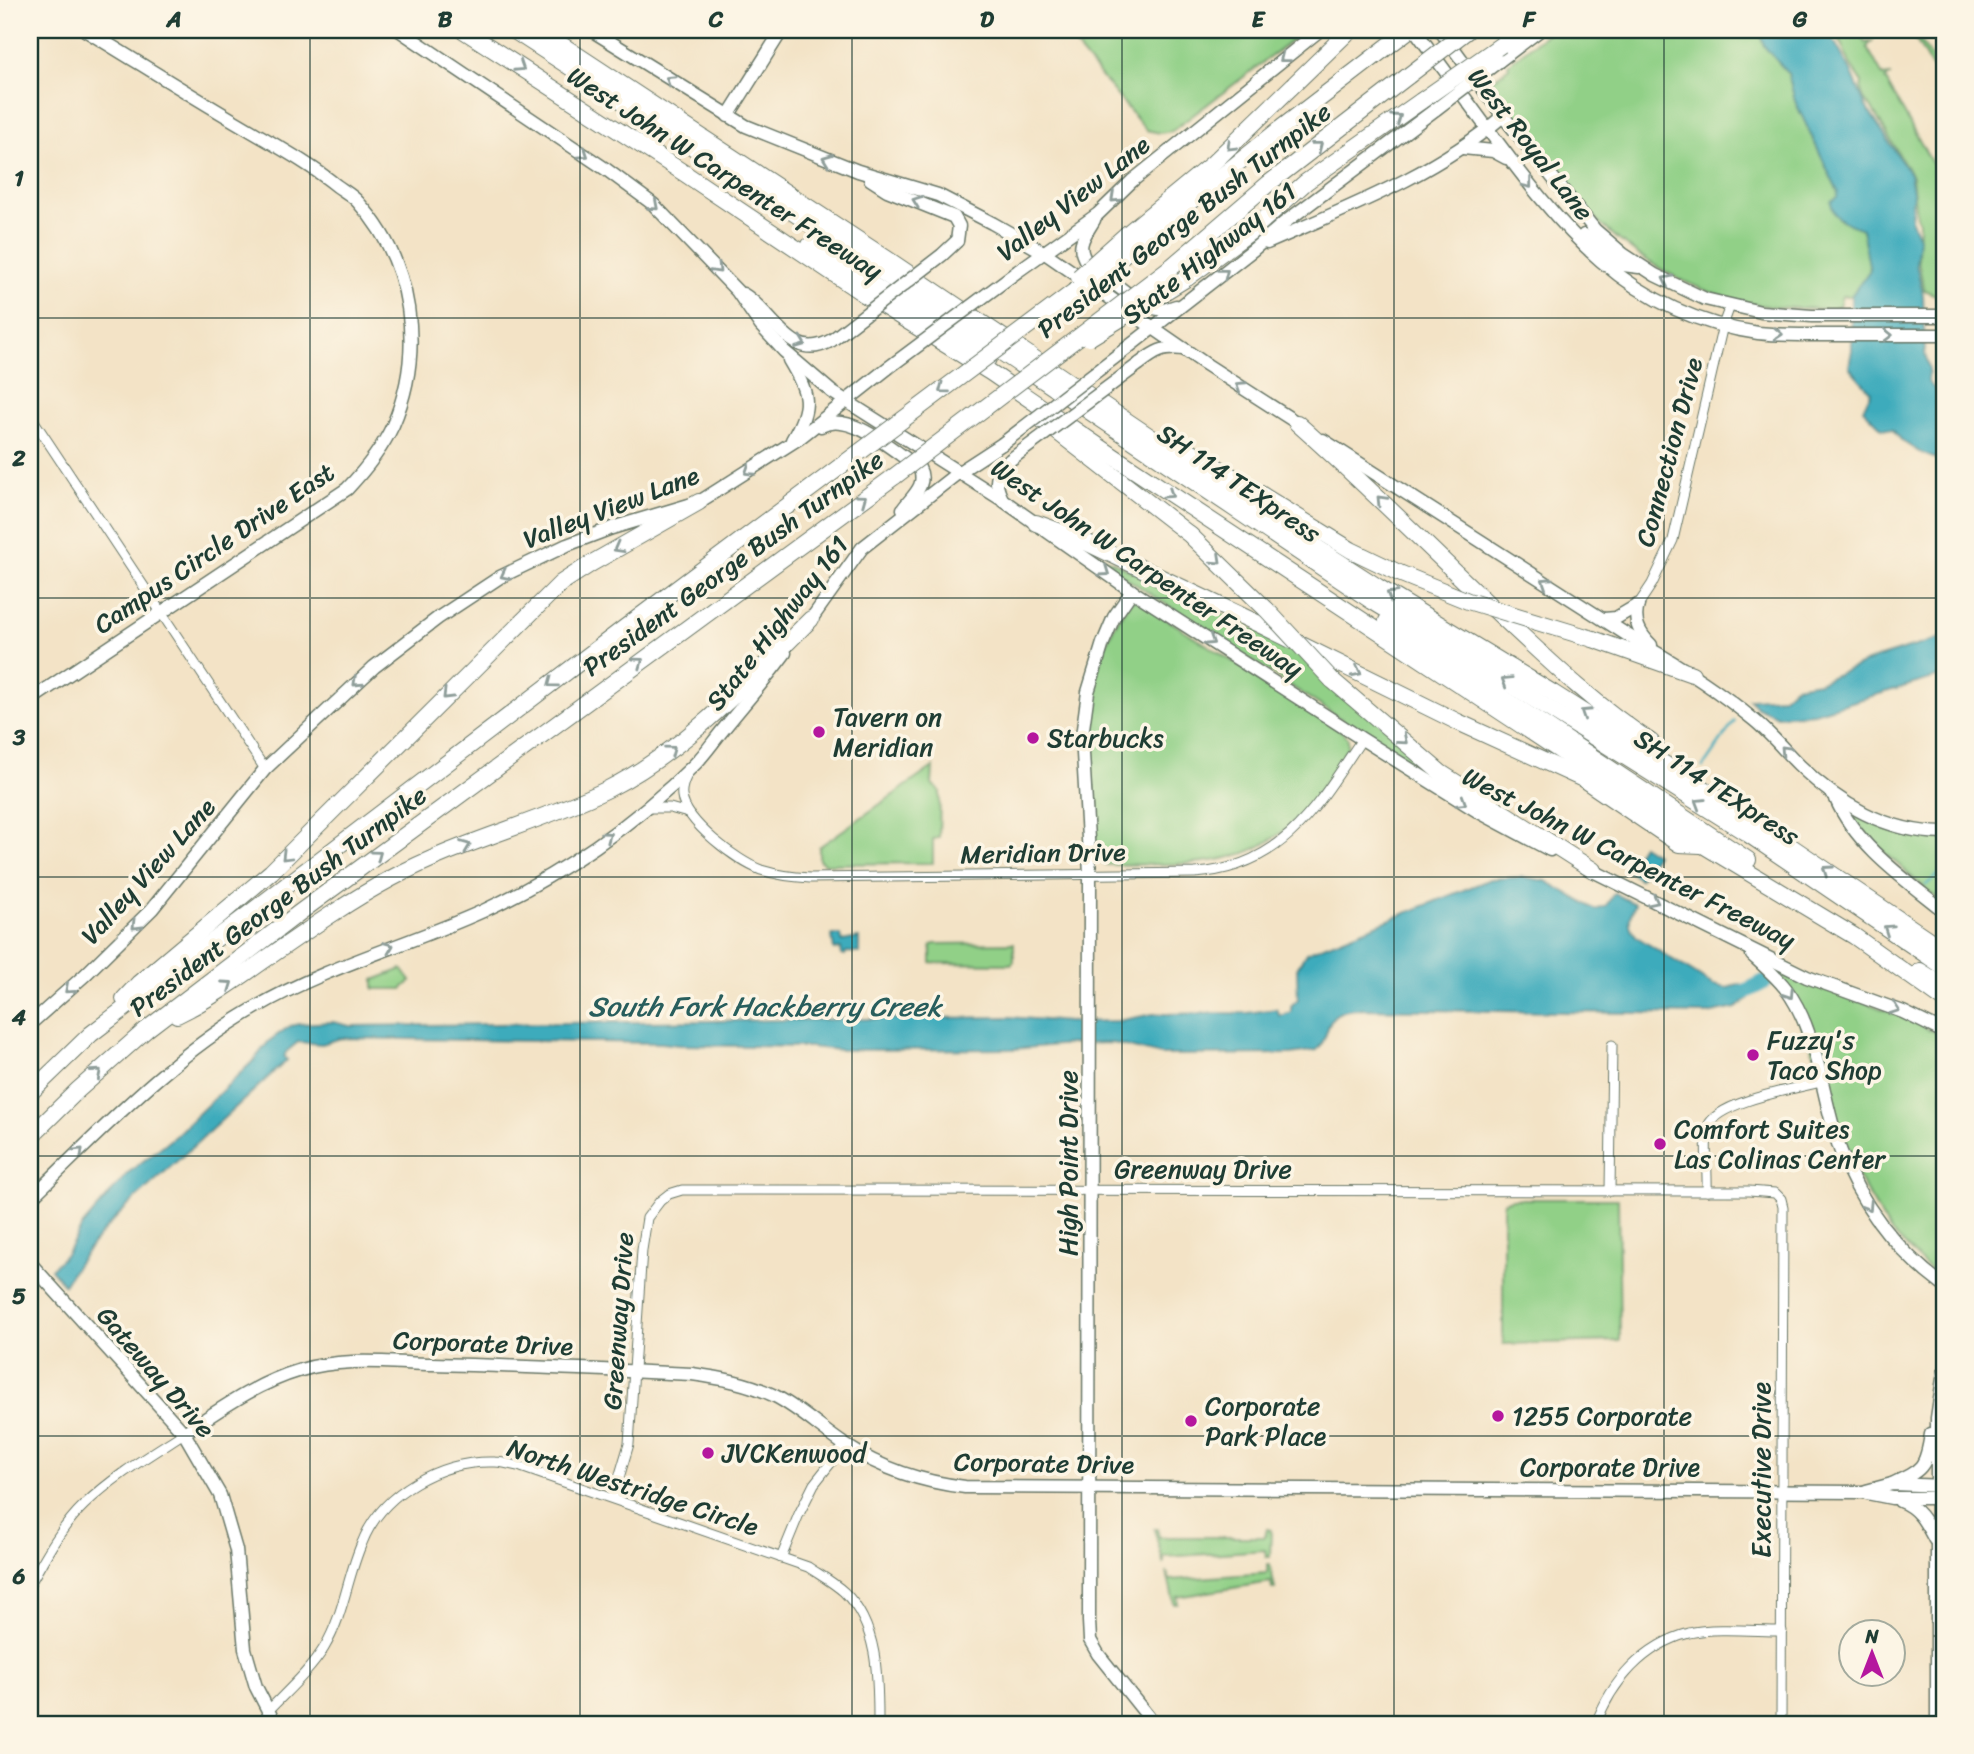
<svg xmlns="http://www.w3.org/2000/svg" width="1974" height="1754" viewBox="0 0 1974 1754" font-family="Sriracha,sans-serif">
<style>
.green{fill:#91d087;stroke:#58865e;stroke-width:2}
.water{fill:#3eabbc;stroke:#2e7478;stroke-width:2}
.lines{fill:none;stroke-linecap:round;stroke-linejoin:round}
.stream{stroke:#3eabbc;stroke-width:2.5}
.river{stroke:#3eabbc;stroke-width:16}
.street-casing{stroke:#697767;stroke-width:11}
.secondary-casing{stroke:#697767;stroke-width:15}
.highway-casing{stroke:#697767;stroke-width:18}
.street{stroke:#fff;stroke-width:9}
.secondary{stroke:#fff;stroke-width:12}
.highway{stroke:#fff;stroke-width:16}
.secondary-bridge-casing{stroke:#697767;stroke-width:15;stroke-linecap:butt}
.highway-bridge-casing{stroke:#697767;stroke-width:18;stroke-linecap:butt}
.secondary-bridge{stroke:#fff;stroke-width:12}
.highway-bridge{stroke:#fff;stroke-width:16}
.oneway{stroke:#8f9e9a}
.grid{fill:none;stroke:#1f3d34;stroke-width:2;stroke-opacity:0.55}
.poi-dot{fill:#b5179e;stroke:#fcf5e5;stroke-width:2.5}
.labels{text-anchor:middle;stroke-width:7;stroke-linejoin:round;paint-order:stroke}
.street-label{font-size:26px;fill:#1f3d34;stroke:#fcf5e5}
.poi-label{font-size:26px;fill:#1f3d34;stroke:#fcf5e5;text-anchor:start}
.water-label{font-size:28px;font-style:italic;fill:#285e5d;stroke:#fcf5e5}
.neatline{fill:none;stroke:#1f3d34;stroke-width:2.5}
.grid-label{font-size:23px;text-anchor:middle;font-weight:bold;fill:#1f3d34}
</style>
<rect width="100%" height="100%" fill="#fcf5e5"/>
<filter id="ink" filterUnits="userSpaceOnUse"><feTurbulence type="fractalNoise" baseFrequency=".0143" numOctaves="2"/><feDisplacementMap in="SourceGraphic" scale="14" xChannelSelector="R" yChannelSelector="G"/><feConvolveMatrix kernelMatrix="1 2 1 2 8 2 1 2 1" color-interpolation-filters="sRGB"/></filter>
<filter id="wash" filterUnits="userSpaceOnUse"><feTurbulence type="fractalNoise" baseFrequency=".00686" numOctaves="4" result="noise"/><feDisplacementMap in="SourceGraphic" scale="28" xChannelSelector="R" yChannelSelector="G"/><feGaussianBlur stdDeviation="1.57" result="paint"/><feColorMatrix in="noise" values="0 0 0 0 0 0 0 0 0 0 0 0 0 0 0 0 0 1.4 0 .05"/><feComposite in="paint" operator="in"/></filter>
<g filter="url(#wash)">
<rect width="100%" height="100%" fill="#f3e3c6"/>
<g class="green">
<polygon points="1062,30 1306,30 1172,131 1160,133 1146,130"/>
<path d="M1551 30H1759L1764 46 1788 73 1795 101 1838 192 1839 219 1862 229 1870 270 1851 296H1842L1839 307H1835L1834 309C1803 308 1770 309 1739 301 1615 269 1559 181 1488 84L1509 67 1508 64Z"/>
<path d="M1835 30H1858L1865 43 1872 41 1867 47 1883 76 1891 75 1885 79 1938 174 1944 171V309L1938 305 1936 295 1924 290 1918 261 1919 222 1916 216 1912 176 1871 107C1863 101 1860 92 1862 82L1851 66Z"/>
<polygon points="1912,30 1944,74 1944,96 1938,92 1943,87 1913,35 1908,37 1904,32"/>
<polygon points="1071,542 1288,645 1502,821 1428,776"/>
<path d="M1132 600H1137L1344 733 1348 738V747C1335 766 1324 787 1309 805 1254 875 1186 862 1107 865L1099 861C1094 849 1096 836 1094 824 1084 751 1083 659 1132 600Z"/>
<polygon points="933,767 932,784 940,791 939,838 933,839 933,863 825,864 819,860 819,847"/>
<path d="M1847 810C1880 829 1906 833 1944 837V904C1908 875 1876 846 1845 811Z"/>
<polygon points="1014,943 1014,961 1011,964 931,963 931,946 934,944"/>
<polygon points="1776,968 1898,1015 1931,1030 1944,1038 1944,1280 1932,1272 1890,1231 1849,1162 1823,1073"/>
<polygon points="402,969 411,981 402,989 374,989 374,980"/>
<polygon points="1511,1199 1618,1199 1620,1341 1503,1344 1503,1206 1504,1202"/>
<polygon points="1154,1529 1157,1529 1159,1537 1265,1537 1267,1529 1271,1530 1270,1557 1266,1557 1265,1550 1164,1557 1164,1565"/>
<polygon points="1267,1564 1270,1564 1275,1589 1272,1589 1271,1582 1177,1597 1178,1604 1174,1604 1167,1572 1170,1580 1267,1573"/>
</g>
<g class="water">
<path d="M1759 30H1828L1852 73 1865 105 1910 174 1913 192 1911 219 1919 238 1916 264 1923 295 1925 354 1929 369 1928 382 1944 399V462L1921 453 1902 441 1893 430 1882 428 1863 409 1871 392 1849 367 1852 350 1851 296 1870 270 1862 229C1846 222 1832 220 1831 201L1837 197 1838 192 1795 101 1788 73 1764 46Z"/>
<polygon points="1944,637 1944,675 1814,713 1777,716 1757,707 1749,699 1783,697 1795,686 1819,682 1877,658"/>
<polygon points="1642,845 1656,854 1640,879 1626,870"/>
<path d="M1523 877 1546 881 1596 910 1606 906 1614 893 1635 904C1629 917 1626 925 1637 937L1713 985 1727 988 1741 984 1748 999 1736 1008 1707 1014 1355 1009C1319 1013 1335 1030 1317 1050L1291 1054 1161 1055 1113 1043 1070 1044 1014 1049 840 1050 810 1047 679 1045 662 1043 341 1038 322 1044 298 1042 286 1052 284 1057 287 1060C250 1094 213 1128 176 1162 135 1198 91 1237 64 1285L51 1269 67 1253 82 1226 128 1173 175 1136 254 1060 269 1041 290 1026 299 1024 333 1022 350 1026 1009 1017 1068 1022 1118 1021 1153 1014 1247 1013 1276 1009 1280 1016 1291 1012V1006L1298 999 1297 969 1306 953 1491 879Z"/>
<polygon points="832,935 841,935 842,941 859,938 859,953 846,952 845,955 842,955 841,948 834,950"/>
</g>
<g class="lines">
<g class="stream">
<polyline points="1703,767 1735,721"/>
<polyline points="1926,885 1944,870"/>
</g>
<polyline class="river" points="1727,998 1733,998 1766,981"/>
</g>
</g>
<g filter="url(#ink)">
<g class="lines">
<defs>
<g id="street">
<polyline points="30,415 265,769"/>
<polyline points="1638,605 1652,584 1673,540 1723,325 1730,306"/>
<path d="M687 775C684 781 681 789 682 796 685 822 737 861 761 870 777 875 793 877 810 878L1195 873C1283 868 1318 805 1362 739"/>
<polyline points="645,808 670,808 688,813"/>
<polyline points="1610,1191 1612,1045"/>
<path d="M1707 1191C1708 1178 1704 1135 1708 1126 1718 1101 1795 1089 1821 1082"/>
<polyline points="613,1498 629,1444 642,1250 647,1218 660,1201 669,1194 682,1190 1749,1191 1775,1193 1781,1199 1783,1207 1781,1724"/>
<polyline points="781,1558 799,1514 814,1484 845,1445"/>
<path d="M30 1584C45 1557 61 1527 84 1505 114 1476 150 1455 184 1433"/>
<path d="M268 1711C287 1691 309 1672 324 1648 344 1615 347 1577 362 1543 382 1492 441 1460 495 1462 503 1462 513 1465 521 1467L808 1567C820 1575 833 1582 844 1592 879 1626 878 1679 878 1724"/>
<path d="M1596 1724C1611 1682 1644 1645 1689 1633 1714 1627 1755 1631 1782 1631"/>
</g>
<g id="secondary">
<polyline points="399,30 607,170 653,204 737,291 761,326 784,351 832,392 1004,501 1132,591 1362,739 1477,811 1550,850"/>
<polyline points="591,30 746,126 858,171 938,195 992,223 1045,253 1204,363 1302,426"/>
<path d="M1415 30C1439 63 1463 95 1487 128 1560 227 1628 315 1758 333 1785 336 1811 335 1838 335 1873 335 1909 335 1944 335"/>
<polyline points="1440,30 1503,116 1595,230 1623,254 1655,275 1705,299 1761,312 1812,316 1944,316"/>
<polyline points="1499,61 1540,30"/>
<polyline points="728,116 782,30"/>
<polyline points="1463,148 1493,151 1506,158"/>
<polyline points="870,179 887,190 954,217 959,226 957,241"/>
<path d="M1094 220C1084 237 1075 245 1087 263L1144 306 1164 310 1176 306"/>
<polyline points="1584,235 1623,265 1639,267"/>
<path d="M1267 243C1349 207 1434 175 1503 116"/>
<polyline points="1018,271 1098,214 1132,181 1320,30"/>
<path d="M743 294C774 312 790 365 832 340"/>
<polyline points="1127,348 1254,249 1284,223 1436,109"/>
<path d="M789 360C809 394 813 405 792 440"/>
<path d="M1139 364C1156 351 1162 347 1184 349"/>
<path d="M821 426C850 410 895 452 919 468 928 485 912 496 903 509"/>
<path d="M1323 440 1643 645C1682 667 1719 691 1754 720 1770 733 1784 750 1799 765 1840 805 1886 832 1944 833"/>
<path d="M1002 499C993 481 996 474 1010 460"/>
<polyline points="1132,591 1114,617 1103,643 1088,692 1082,736 1090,873 1089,1621 1090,1640 1098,1654 1154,1724"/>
<path d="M1638 605C1633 621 1639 633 1651 645"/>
<polyline points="1604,619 1616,618 1638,605"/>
<polyline points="807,625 862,548 959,472 1002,444"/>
<path d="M30 700 347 489C365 470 382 449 393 425 425 351 413 262 358 202 353 196 344 191 337 186 311 165 282 149 253 132 196 99 141 64 85 30"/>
<path d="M1836 799C1856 846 1906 880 1944 911"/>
<polyline points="1585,867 1807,977 1903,1012 1944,1032"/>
<path d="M1752 955C1764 966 1776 976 1786 989 1819 1033 1822 1102 1841 1152 1862 1208 1897 1251 1944 1286"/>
<polyline points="30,1024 85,975 152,909 265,769 374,667 438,618 500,577 567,545 612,528 699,502 798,439 888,368"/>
<path d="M30 1199C100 1132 170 1057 255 1008 327 966 408 945 483 911 560 875 635 824 695 764 705 754 713 742 722 731 743 705 765 680 785 653"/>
<polyline points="30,1263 184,1433 220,1495 236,1550 245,1649 256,1687 275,1724"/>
<path d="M184 1433C222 1408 257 1383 301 1370 343 1357 389 1363 432 1364 519 1366 606 1370 692 1374 720 1378 749 1383 775 1396 800 1409 821 1429 845 1445 882 1469 922 1482 965 1487L1862 1492 1892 1498H1944"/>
<path d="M1892 1484C1922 1470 1926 1468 1931 1434"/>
<polyline points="1866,1491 1892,1484 1944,1486"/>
<path d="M1900 1501C1919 1508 1926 1523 1935 1540"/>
<polyline points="1937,1724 1937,1418 1944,1372"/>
</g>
<g id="highway">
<polyline points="463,30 684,173 864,294 990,372 1113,456 1703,845 1854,936 1944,1000"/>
<polyline points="513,30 785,207 1372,601 1505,681 1748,834 1944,967"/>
<polyline points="539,30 890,261 1257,509 1378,587 1553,693 1746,816 1944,950"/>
<polyline points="1501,45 1522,30"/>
<polyline points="1127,234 1212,164 1350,30"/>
<polyline points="810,245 988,359"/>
<polyline points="1135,246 1280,129 1409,30"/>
<polyline points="1171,267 1268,184 1408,76"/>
<polyline points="1187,278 1250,232 1306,182 1421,101"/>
<polyline points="1042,420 1190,535 1267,610"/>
<path d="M1297 423C1367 485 1432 551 1500 615 1548 660 1596 706 1651 742"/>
<polyline points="1181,445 1351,550 1399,573"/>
<polyline points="1036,523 1075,537 1263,626 1458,722 1583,779 1679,844 1701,845"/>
<polyline points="1387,621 1748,860"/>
<polyline points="1593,639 1692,674"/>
<polyline points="1332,680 1441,773 1593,870"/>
<polyline points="1920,971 1944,986"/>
<polyline points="124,999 139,983 271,872 561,583 592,563 699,502"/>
<path d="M177 1015C208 1000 235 981 263 961 305 932 347 902 392 878 461 841 539 823 608 789 689 748 748 681 811 619"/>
<polyline points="30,1093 91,1034 623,629 861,451"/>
<polyline points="30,1137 78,1090 147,1029 299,913 895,476"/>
</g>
</defs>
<use href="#street" class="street-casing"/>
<use href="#secondary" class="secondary-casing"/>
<use href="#highway" class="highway-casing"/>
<use href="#street" class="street"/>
<use href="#secondary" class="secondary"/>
<use href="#highway" class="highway"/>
<defs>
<g id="secondary-bridge">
<polyline points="1436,109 1499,61"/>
<polyline points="832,340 942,255 957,241"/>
<polyline points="888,368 1018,271"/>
<polyline points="1002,444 1127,348"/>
<polyline points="1010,460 1139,364"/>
</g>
<g id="highway-bridge">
<polyline points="1408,76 1468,30"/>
<polyline points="1421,101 1501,45"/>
<polyline points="1079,277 1127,234"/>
<polyline points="1089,338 1187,278"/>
<polyline points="861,451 1135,246"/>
<polyline points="895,476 1171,267"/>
<polyline points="1399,573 1468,601 1593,639"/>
<polyline points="1267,610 1332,680"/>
</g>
</defs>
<use href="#secondary-bridge" class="secondary-bridge-casing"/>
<use href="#highway-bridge" class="highway-bridge-casing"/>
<use href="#secondary-bridge" class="secondary-bridge"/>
<use href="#highway-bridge" class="highway-bridge"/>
</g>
<defs><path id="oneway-chevron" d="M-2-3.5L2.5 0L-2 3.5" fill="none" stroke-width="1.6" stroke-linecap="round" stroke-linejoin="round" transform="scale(1.75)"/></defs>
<g class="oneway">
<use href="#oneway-chevron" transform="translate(1284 58) rotate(142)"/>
<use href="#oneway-chevron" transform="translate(520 67) rotate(33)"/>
<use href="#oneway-chevron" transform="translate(670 80) rotate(-147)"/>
<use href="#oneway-chevron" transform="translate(1397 118) rotate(-35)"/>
<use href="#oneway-chevron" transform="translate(1231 146) rotate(136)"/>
<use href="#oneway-chevron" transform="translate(1318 146) rotate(-38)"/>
<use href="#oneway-chevron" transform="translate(584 154) rotate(34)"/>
<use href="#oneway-chevron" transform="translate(827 159) rotate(-159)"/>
<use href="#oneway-chevron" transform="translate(1528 184) rotate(52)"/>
<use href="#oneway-chevron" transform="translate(1115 198) rotate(137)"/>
<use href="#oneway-chevron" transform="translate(917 201) rotate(-160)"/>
<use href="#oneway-chevron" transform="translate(654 206) rotate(41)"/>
<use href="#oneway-chevron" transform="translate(717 269) rotate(47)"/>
<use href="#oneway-chevron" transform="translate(1224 273) rotate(-38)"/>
<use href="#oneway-chevron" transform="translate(1667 280) rotate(-154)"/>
<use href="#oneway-chevron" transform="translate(1778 334) rotate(4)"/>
<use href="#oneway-chevron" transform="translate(1888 335)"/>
<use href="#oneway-chevron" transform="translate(801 343) rotate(21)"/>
<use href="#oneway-chevron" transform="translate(1240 386) rotate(-147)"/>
<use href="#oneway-chevron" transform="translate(943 389) rotate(143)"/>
<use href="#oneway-chevron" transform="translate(749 471) rotate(147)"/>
<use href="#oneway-chevron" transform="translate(1169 494) rotate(34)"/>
<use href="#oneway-chevron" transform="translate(862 499) rotate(-36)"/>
<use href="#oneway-chevron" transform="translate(1381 500) rotate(-134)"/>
<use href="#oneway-chevron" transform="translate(618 548) rotate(151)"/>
<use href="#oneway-chevron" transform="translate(1217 560) rotate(43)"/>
<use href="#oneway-chevron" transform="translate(1105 572) rotate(35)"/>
<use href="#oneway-chevron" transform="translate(505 575) rotate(153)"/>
<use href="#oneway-chevron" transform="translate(1546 582) rotate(-147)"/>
<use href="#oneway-chevron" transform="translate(1391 595) rotate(-149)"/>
<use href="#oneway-chevron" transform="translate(1210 641) rotate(33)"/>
<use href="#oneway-chevron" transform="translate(639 662) rotate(-36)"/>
<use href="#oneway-chevron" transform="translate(1357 672) rotate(26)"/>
<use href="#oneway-chevron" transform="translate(1506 681) rotate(-148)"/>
<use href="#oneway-chevron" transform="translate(357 682) rotate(137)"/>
<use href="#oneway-chevron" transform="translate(552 683) rotate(143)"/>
<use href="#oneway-chevron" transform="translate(447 695) rotate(135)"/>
<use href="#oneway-chevron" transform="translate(1585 713) rotate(-147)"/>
<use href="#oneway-chevron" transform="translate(1403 740) rotate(40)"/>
<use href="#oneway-chevron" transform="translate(671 750) rotate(-36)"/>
<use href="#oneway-chevron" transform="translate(1785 750) rotate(-133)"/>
<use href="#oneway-chevron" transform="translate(1462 802) rotate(32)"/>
<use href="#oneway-chevron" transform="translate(1699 803) rotate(-148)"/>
<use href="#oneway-chevron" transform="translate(607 836) rotate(-36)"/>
<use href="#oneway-chevron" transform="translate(466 846) rotate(-21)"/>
<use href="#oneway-chevron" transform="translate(377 855) rotate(-36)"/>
<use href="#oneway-chevron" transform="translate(286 856) rotate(135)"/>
<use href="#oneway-chevron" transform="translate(1827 870) rotate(-145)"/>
<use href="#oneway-chevron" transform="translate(1654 901) rotate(27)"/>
<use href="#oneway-chevron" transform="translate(136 925) rotate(135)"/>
<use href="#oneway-chevron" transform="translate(1888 929) rotate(-146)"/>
<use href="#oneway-chevron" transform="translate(389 947) rotate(-21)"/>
<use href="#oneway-chevron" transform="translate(228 985) rotate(-35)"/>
<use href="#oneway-chevron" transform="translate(69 989) rotate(139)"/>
<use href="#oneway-chevron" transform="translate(1789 994) rotate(57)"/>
<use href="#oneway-chevron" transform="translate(1895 1009) rotate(20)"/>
<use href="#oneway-chevron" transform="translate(97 1073) rotate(-41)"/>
<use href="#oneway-chevron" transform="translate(79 1152) rotate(-44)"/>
<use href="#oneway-chevron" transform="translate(1868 1206) rotate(58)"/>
</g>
</g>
<path class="grid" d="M310 30V1724M580 30V1724M852 30V1724M1122 30V1724M1394 30V1724M1664 30V1724M30 318H1944M30 598H1944M30 877H1944M30 1156H1944M30 1436H1944"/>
<g class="poi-dot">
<circle cx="819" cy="732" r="7"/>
<circle cx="1033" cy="738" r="7"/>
<circle cx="1753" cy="1055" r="7"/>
<circle cx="1660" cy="1144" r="7"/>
<circle cx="1498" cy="1416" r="7"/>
<circle cx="1191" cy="1421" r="7"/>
<circle cx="708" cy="1453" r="7"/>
</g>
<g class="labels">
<g class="street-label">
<text transform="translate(1531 144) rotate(52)" y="9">West Royal Lane</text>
<text transform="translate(725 173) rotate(33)" y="9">West John W Carpenter Freeway</text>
<text transform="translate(1073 198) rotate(-38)" y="9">Valley View Lane</text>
<text transform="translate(1184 220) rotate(-38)" y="9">President George Bush Turnpike</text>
<text transform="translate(1209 253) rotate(-38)" y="9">State Highway 161</text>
<text transform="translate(1669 452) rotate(-75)" y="9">Connection Drive</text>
<text transform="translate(1239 483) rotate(34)" y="9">SH 114 TEXpress</text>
<text transform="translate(611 507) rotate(-21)" y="9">Valley View Lane</text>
<text transform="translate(214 548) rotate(-34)" y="9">Campus Circle Drive East</text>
<text transform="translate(733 563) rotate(-36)" y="9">President George Bush Turnpike</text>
<text transform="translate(1147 568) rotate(34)" y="9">West John W Carpenter Freeway</text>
<text transform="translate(777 623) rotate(-52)" y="9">State Highway 161</text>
<text transform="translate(1717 787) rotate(33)" y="9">SH 114 TEXpress</text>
<text transform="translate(1043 853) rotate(-1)" y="9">Meridian Drive</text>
<text transform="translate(1629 858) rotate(27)" y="9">West John W Carpenter Freeway</text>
<text transform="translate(148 871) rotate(-48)" y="9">Valley View Lane</text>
<text transform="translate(278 901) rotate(-37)" y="9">President George Bush Turnpike</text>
<text transform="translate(1068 1163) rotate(-90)" y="9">High Point Drive</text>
<text x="1203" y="1178">Greenway Drive</text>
<text transform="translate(618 1321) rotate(-86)" y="9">Greenway Drive</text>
<text transform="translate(483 1343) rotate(2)" y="9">Corporate Drive</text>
<text transform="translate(156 1372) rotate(49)" y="9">Gateway Drive</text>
<text transform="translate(1044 1463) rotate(1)" y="9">Corporate Drive</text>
<text x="1610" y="1476">Corporate Drive</text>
<text transform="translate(1761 1470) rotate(-90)" y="9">Executive Drive</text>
<text transform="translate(633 1487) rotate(18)" y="9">North Westridge Circle</text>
</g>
<g class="poi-label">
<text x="833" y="726">Tavern on<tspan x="833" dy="30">Meridian</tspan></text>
<text x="1047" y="747">Starbucks</text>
<text x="1767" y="1049">Fuzzy's<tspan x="1767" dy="30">Taco Shop</tspan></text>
<text x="1674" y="1138">Comfort Suites<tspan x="1674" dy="30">Las Colinas Center</tspan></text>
<text x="1205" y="1415">Corporate<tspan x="1205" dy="30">Park Place</tspan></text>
<text x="1512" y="1425">1255 Corporate</text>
<text x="722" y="1462">JVCKenwood</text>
</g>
<g class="water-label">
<text x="765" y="1016">South Fork Hackberry Creek</text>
</g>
</g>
<rect width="1974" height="1754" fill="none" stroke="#fcf5e5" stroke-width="77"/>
<g transform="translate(1872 1653)"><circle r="33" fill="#fcf5e5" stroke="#a4ab9e" stroke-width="2"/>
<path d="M0-5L12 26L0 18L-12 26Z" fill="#b5179e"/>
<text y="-10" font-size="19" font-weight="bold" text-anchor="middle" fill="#1f3d34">N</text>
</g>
<rect x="38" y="38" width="1898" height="1678" class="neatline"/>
<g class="grid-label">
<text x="174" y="27">A</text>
<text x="445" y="27">B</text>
<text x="716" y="27">C</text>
<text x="987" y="27">D</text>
<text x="1258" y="27">E</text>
<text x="1529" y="27">F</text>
<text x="1800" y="27">G</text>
<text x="19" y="186">1</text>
<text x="19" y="466">2</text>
<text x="19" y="745">3</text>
<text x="19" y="1025">4</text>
<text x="19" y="1304">5</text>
<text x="19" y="1584">6</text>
</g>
</svg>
